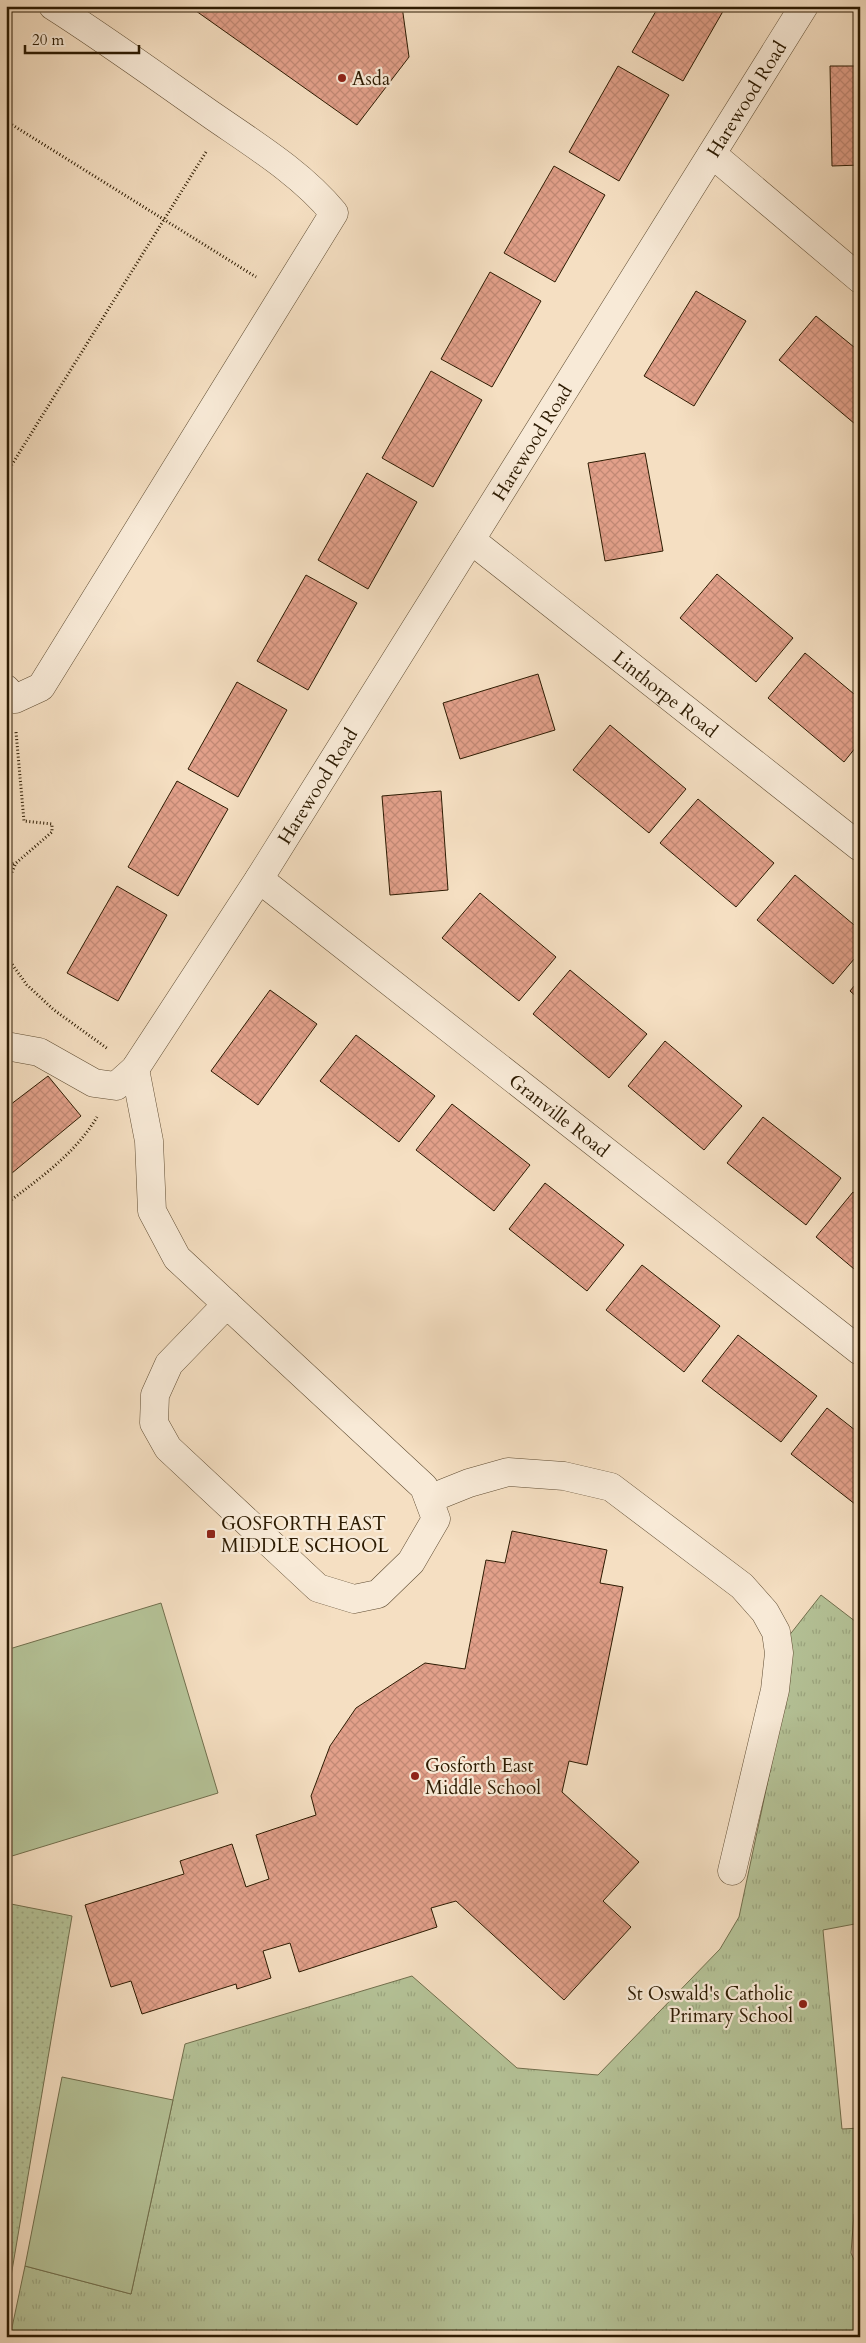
<svg xmlns="http://www.w3.org/2000/svg" width="866" height="2343" viewBox="0 0 866 2343" font-family="Cardo,serif">
<style>
.grass{fill:url(#grass-dots);stroke:#716f4d}
.park{fill:url(#park-tufts);stroke:#716f4d}
.pitch{fill:#b5c398;stroke:#716f4d}
.building{fill:url(#building-cross-hatch);stroke:#2d1b02}
.lines{fill:none;stroke-linecap:round;stroke-linejoin:round}
.minor-casing{stroke:#5f4c32;stroke-width:29}
.path{stroke:#2d1b02;stroke-width:3;stroke-dasharray:1 2.5;stroke-linecap:butt}
.minor{stroke:#f8ead7;stroke-width:28}
.poi-dot{fill:#8f2418;stroke:#f8ead7;stroke-width:2}
.labels{text-anchor:middle;stroke-width:4.5;stroke-linejoin:round;paint-order:stroke}
.poi-label{font-size:19px;fill:#2d1b02;stroke:#f8ead7;text-anchor:start}
.street-label{font-size:19px;fill:#2d1b02;stroke:#f8ead7}
</style>
<defs>
<pattern id="grass-dots" width="8" height="8" patternUnits="userSpaceOnUse" patternTransform="scale(1.25)"><rect width="8" height="8" fill="#b5c398"/><path d="M2 2h.1M6 6h.1" fill="none" stroke="#9ca781" stroke-width="1.8" stroke-linecap="round"/></pattern>
<pattern id="park-tufts" width="24" height="20" patternUnits="userSpaceOnUse" patternTransform="scale(1.25)"><rect width="24" height="20" fill="#b5c398"/><path d="M3 7l-1-3M5 7V3M7 7l1-3M15 17l-1-3M17 17v-4M19 17l1-3" fill="none" stroke="#9ca781"/></pattern>
<pattern id="building-cross-hatch" width="8" height="8" patternUnits="userSpaceOnUse" patternTransform="scale(1.25)"><rect width="8" height="8" fill="#e2a08a"/><path d="M0 0l8 8M0 8l8-8" fill="none" stroke="#c28975"/></pattern>
</defs>
<rect width="100%" height="100%" fill="#f5dfc2"/>
<filter id="stains"><feTurbulence type="fractalNoise" baseFrequency=".004" numOctaves="4"/><feColorMatrix values="0 0 0 0 .2 0 0 0 0 .09 0 0 0 0 .02 0 0 0 .5 -.17"/></filter>
<radialGradient id="worn" r=".72"><stop offset=".6" stop-color="#630" stop-opacity="0"/><stop offset="1" stop-color="#630" stop-opacity=".3"/></radialGradient>
<polygon class="grass" points="6,1903 72,1916 6,2306"/>
<polygon class="park" points="821,1595 860,1625 860,1923 823,1930 842,2129 860,2128 860,2207 854,2214 851,2253 860,2273 860,2337 10,2337 25,2266 131,2294 185,2044 412,1976 517,2068 598,2075 720,1949 739,1917 791,1672 788,1637"/>
<g class="pitch">
<polygon points="161,1603 218,1793 12,1856 6,1837 6,1650"/>
<polygon points="62,2077 173,2100 131,2294 25,2266"/>
</g>
<g class="building">
<polygon points="189,6 402,6 409,57 357,125"/>
<polygon points="659,6 726,6 683,81 632,52"/>
<polygon points="618,66 669,95 619,181 569,152"/>
<polygon points="830,66 860,66 860,165 832,166"/>
<polygon points="554,166 605,195 555,282 504,253"/>
<polygon points="490,272 541,301 492,387 441,359"/>
<polygon points="696,291 746,321 694,406 644,376"/>
<polygon points="816,316 860,352 860,419 855,424 779,360"/>
<polygon points="431,371 482,400 433,487 382,458"/>
<polygon points="645,453 663,551 605,561 588,463"/>
<polygon points="367,473 417,502 368,589 318,560"/>
<polygon points="717,574 793,638 756,682 680,618"/>
<polygon points="306,575 357,603 308,690 257,661"/>
<polygon points="805,653 860,699 860,742 844,762 768,698"/>
<polygon points="538,674 555,730 460,759 443,703"/>
<polygon points="237,682 287,710 238,797 188,769"/>
<polygon points="610,725 686,789 649,833 573,770"/>
<polygon points="177,781 228,809 178,896 128,867"/>
<polygon points="441,791 448,890 390,895 382,796"/>
<polygon points="698,799 774,863 736,907 660,843"/>
<polygon points="795,875 860,930 860,952 833,984 757,920"/>
<polygon points="117,886 167,915 118,1001 67,973"/>
<polygon points="480,893 556,957 519,1001 442,938"/>
<polygon points="570,970 647,1034 609,1078 533,1014"/>
<polygon points="860,979 860,1000 850,991"/>
<polygon points="270,990 317,1024 258,1105 211,1071"/>
<polygon points="356,1035 435,1096 399,1142 320,1081"/>
<polygon points="665,1041 742,1106 704,1150 628,1086"/>
<polygon points="48,1076 81,1116 6,1178 6,1108"/>
<polygon points="452,1104 530,1165 494,1211 416,1150"/>
<polygon points="763,1117 841,1178 806,1225 727,1163"/>
<polygon points="545,1183 624,1245 587,1291 509,1229"/>
<polygon points="853,1192 860,1198 860,1274 816,1237"/>
<polygon points="642,1265 720,1326 684,1372 606,1310"/>
<polygon points="738,1335 817,1396 781,1442 702,1381"/>
<polygon points="827,1408 860,1434 860,1508 791,1454"/>
<polygon points="512,1531 607,1550 600,1583 623,1587 587,1765 569,1761 562,1792 639,1862 603,1901 631,1927 564,2000 456,1901 431,1908 437,1927 299,1972 290,1943 263,1951 271,1978 237,1989 236,1984 142,2014 131,1981 111,1987 85,1905 184,1874 180,1861 232,1844 246,1887 269,1879 256,1835 316,1815 311,1796 330,1746 356,1708 425,1663 465,1669 486,1560 505,1563"/>
</g>
<g class="lines">
<defs>
<g id="minor">
<polyline points="712,154 860,279"/>
<path id="s1" d="M471 540 860 847"/>
<path d="M6 689 15 699 41 687 334 213C302 174 255 145 213 116 160 79 108 41 53 6"/>
<path id="s2" d="M259 879 860 1351"/>
<path id="s3" d="M6 1046 39 1052 94 1083 116 1086 135 1069 259 879 804 6"/>
<polyline points="135,1069 149,1141 152,1211 177,1258 424,1487 436,1519 411,1562 378,1594 354,1599 318,1588 168,1448 154,1423 155,1395 169,1364 227,1304"/>
<polyline points="429,1499 469,1483 508,1472 564,1476 611,1487 742,1586 765,1612 776,1632 779,1653 775,1690 732,1871"/>
</g>
</defs>
<use href="#minor" class="minor-casing"/>
<g class="path">
<polyline points="6,121 256,277"/>
<polyline points="6,474 206,152"/>
<polyline points="6,866 15,863"/>
<polyline points="6,885 16,863 52,832 52,824 24,821 16,732"/>
<polyline points="6,956 27,985 54,1010 108,1049"/>
<path d="M6 1204C40 1178 75 1154 97 1117"/>
</g>
<use href="#minor" class="minor"/>
</g>
<g class="poi-dot">
<circle cx="342" cy="78" r="5"/>
<rect x="206" y="1529" width="10" height="10" rx="2.5"/>
<circle cx="415" cy="1776" r="5"/>
<circle cx="803" cy="2004" r="5"/>
</g>
<g class="labels">
<g class="poi-label">
<text x="352" y="85">Asda</text>
<text x="221" y="1530">GOSFORTH EAST<tspan x="221" dy="22">MIDDLE SCHOOL</tspan></text>
<text x="425" y="1772">Gosforth East<tspan x="425" dy="22">Middle School</tspan></text>
<text x="793" y="2000" text-anchor="end">St Oswald's Catholic<tspan x="793" dy="22">Primary School</tspan></text>
</g>
<g class="street-label">
<text dy="7" stroke="none"><textPath href="#s3" startOffset="1291">Harewood Road</textPath></text>
<text dy="7" stroke="none"><textPath href="#s3" startOffset="886">Harewood Road</textPath></text>
<text dy="7" stroke="none"><textPath href="#s1" startOffset="248">Linthorpe Road</textPath></text>
<text dy="7" stroke="none"><textPath href="#s3" startOffset="481">Harewood Road</textPath></text>
<text dy="7" stroke="none"><textPath href="#s2" startOffset="382">Granville Road</textPath></text>
</g>
</g>
<rect width="866" height="2343" fill="none" stroke="#f5dfc2" stroke-width="25"/>
<rect x="8" y="8" width="851" height="2328" fill="none" stroke="#2d1b02" stroke-width="2.5"/>
<rect x="12" y="12" width="841" height="2318" fill="none" stroke="#2d1b02"/>
<path d="M25 45v8h114v-8" fill="none" stroke="#2d1b02" stroke-width="2.5"/>
<text x="32" y="45" font-size="15" fill="#2d1b02" stroke="#f8ead7" stroke-width="4" paint-order="stroke">20 m</text>
<rect width="100%" height="100%" filter="url(#stains)"/>
<rect width="100%" height="100%" fill="url(#worn)"/>
</svg>
